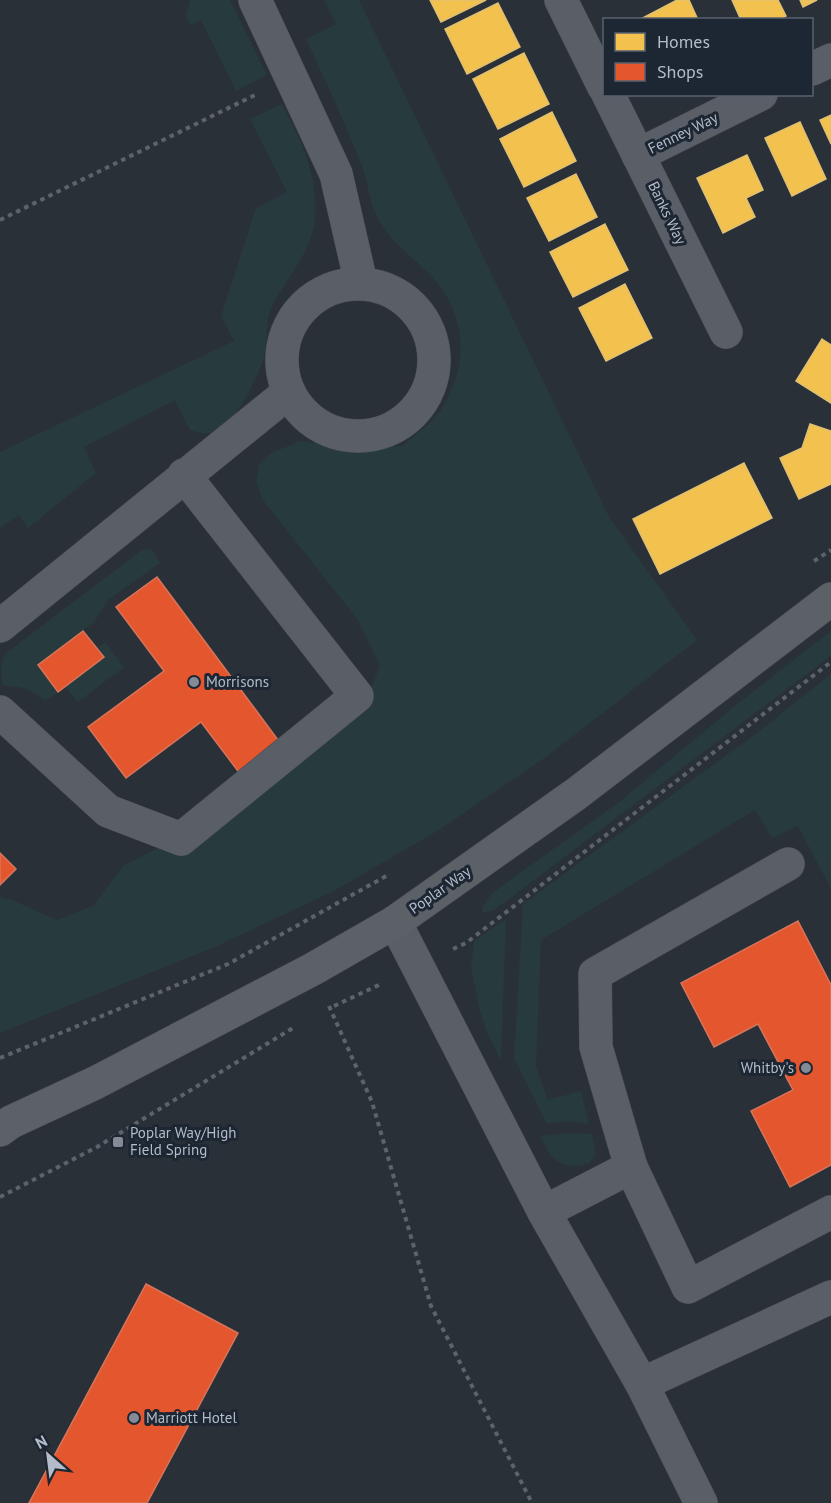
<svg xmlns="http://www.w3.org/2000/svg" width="831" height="1503" viewBox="0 0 831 1503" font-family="'PT Sans',sans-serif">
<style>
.green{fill:#273a3e}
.homes{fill:#f2c14e;stroke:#dfc073;stroke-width:1.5}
.shops{fill:#e4572e;stroke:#d6755c;stroke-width:1.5}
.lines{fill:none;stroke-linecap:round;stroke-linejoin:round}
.minor-casing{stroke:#484c53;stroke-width:34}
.major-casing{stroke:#484c55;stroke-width:34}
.path{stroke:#5d636a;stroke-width:4;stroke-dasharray:4.5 4.5;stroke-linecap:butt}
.minor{stroke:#5a5e66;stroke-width:33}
.major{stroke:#5c6168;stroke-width:33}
.poi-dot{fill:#848b96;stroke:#1d2633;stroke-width:2}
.labels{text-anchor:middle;stroke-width:6;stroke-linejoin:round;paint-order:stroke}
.street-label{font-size:15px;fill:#b4bcc9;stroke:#1d2633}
.poi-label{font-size:15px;fill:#b4bcc9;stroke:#1d2633;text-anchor:start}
</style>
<rect width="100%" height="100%" fill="#2a3038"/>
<g class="green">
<polygon points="190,0 230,0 267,75 236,91 201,20 190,25 186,15"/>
<path d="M324 0H359L609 517 697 640 546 757 439 830 334 891 217 946 0 1033V897L12 900 57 920 93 906 123 866 158 848 370 690 380 666 358 620 262 499 256 481 259 465 271 453 301 441 338 447 403 446C414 435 435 421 442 408 467 368 468 322 438 284 419 260 393 247 377 217 369 201 368 181 361 164 345 122 325 80 306 39L336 24Z"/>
<path d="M282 104C302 141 321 181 314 225 309 255 286 279 272 306 264 322 269 343 263 360 258 376 236 420 221 430 212 436 200 433 190 430L175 400 84 447 96 473 28 528 19 515 0 528V452L234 341 221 316 256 208 287 192 250 119Z"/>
<path d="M143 549 152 550 160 563 108 600 94 622 38 665 58 692 45 701C28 687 24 688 3 685 0 676 0 663 5 654Z"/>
<polygon points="831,631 831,656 509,899 494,910 482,913 483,906 492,893 618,803 741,701"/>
<polygon points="105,642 124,667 78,702 65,687 103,657 97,648"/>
<polygon points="831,674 831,889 798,826 772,838 755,810 541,940 536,1067 548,1100 581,1091 589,1124 567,1121 547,1124 514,1058 523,904 758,732"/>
<polygon points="506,919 501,1060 488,1035 480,1011 471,967 474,941"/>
<path d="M565 1133 592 1134 596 1154 589 1163C561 1171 551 1160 540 1136Z"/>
</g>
<g class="homes">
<polygon points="430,0 486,0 441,22"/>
<polygon points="677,0 689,0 698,20 639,20"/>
<polygon points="732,0 778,0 786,16 779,20 741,20"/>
<polygon points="800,0 817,0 803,7"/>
<polygon points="498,3 520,47 467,74 445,29"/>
<polygon points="524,53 549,104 498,129 473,79"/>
<polygon points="552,112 576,161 524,187 500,139"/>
<polygon points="831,115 831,144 820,120"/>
<polygon points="800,122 826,179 792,196 765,138"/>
<polygon points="747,155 763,190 746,198 755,217 723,233 697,178"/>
<polygon points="576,174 597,217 549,241 527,198"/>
<polygon points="605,224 628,270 573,297 550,252"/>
<polygon points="625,284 652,338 606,361 579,308"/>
<polygon points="822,339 831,345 831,403 796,381"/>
<polygon points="810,424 831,431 831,484 799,499 780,458 802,448"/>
<polygon points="744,463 772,518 660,574 633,519"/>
</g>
<g class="shops">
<polygon points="157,577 287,752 247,783 201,722 126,778 88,727 164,671 116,607"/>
<polygon points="83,631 104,657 58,692 38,665"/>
<polygon points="0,853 16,869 0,885"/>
<polygon points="798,921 831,985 831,1165 790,1187 751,1111 793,1090 758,1024 714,1047 681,983"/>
<polygon points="146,1284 238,1333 147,1503 29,1503"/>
</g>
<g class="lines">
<defs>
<g id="minor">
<polyline points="255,0 336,174 361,283"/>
<polyline points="561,0 604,87"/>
<polyline points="812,69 831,60"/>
<polyline points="608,94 726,332"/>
<polyline points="638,155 761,94"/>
<circle cx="358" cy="360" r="76"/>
<polyline points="0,626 289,392"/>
<polyline points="0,712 108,811 181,839 357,696 184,475"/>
<polyline points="395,922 544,1212 642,1384 701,1503"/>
<polyline points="631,1167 688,1287 831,1212"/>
<polyline points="544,1212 631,1167 596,1047 595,974 788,864"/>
<polyline points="642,1384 831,1297"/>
</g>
<polyline id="major" points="0,1130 11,1122 95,1083 313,969 395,922 576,794 831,599"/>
</defs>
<use href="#minor" class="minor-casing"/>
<use href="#major" class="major-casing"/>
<g class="path">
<polyline points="0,220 255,95"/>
<polyline points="814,561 831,550"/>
<polyline points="453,949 466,943 831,662"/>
<polyline points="329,1006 372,1102 431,1306 532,1503"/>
<polyline points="334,1006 381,984"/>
<polyline points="0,1058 228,964 388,875"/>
<polyline points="0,1197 97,1147 293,1028"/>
</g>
<use href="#minor" class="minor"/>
<use href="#major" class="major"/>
</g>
<g class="poi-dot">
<circle cx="194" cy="682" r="6"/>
<circle cx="806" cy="1068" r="6"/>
<rect x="112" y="1136" width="12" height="12" rx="3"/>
<circle cx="134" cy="1418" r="6"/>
</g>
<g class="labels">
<g class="street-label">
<text transform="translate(683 133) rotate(-26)" y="5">Fenney Way</text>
<text transform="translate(667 213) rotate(64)" y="5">Banks Way</text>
<text transform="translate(440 890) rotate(-35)" y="5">Poplar Way</text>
</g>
<g class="poi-label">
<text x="206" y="687">Morrisons</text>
<text x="794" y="1073" text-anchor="end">Whitby's</text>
<text x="130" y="1138">Poplar Way/High<tspan x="130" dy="17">Field Spring</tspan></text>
<text x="146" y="1423">Marriott Hotel</text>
</g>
</g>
<rect x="603" y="18" width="210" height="78" fill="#1d2633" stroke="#59626f" stroke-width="1.5"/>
<rect x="615" y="33" width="30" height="18" fill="#f2c14e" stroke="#59626f" stroke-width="1.5"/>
<text x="657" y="48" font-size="18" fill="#b4bcc9">Homes</text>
<rect x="615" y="63" width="30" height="18" fill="#e4572e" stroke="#59626f" stroke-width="1.5"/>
<text x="657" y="78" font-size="18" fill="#b4bcc9">Shops</text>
<g transform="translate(48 1455) rotate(332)" stroke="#1d2633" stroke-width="4.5" paint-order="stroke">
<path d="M0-4.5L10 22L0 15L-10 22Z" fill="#b4bcc9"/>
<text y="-9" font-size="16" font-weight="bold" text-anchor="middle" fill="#b4bcc9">N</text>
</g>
</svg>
